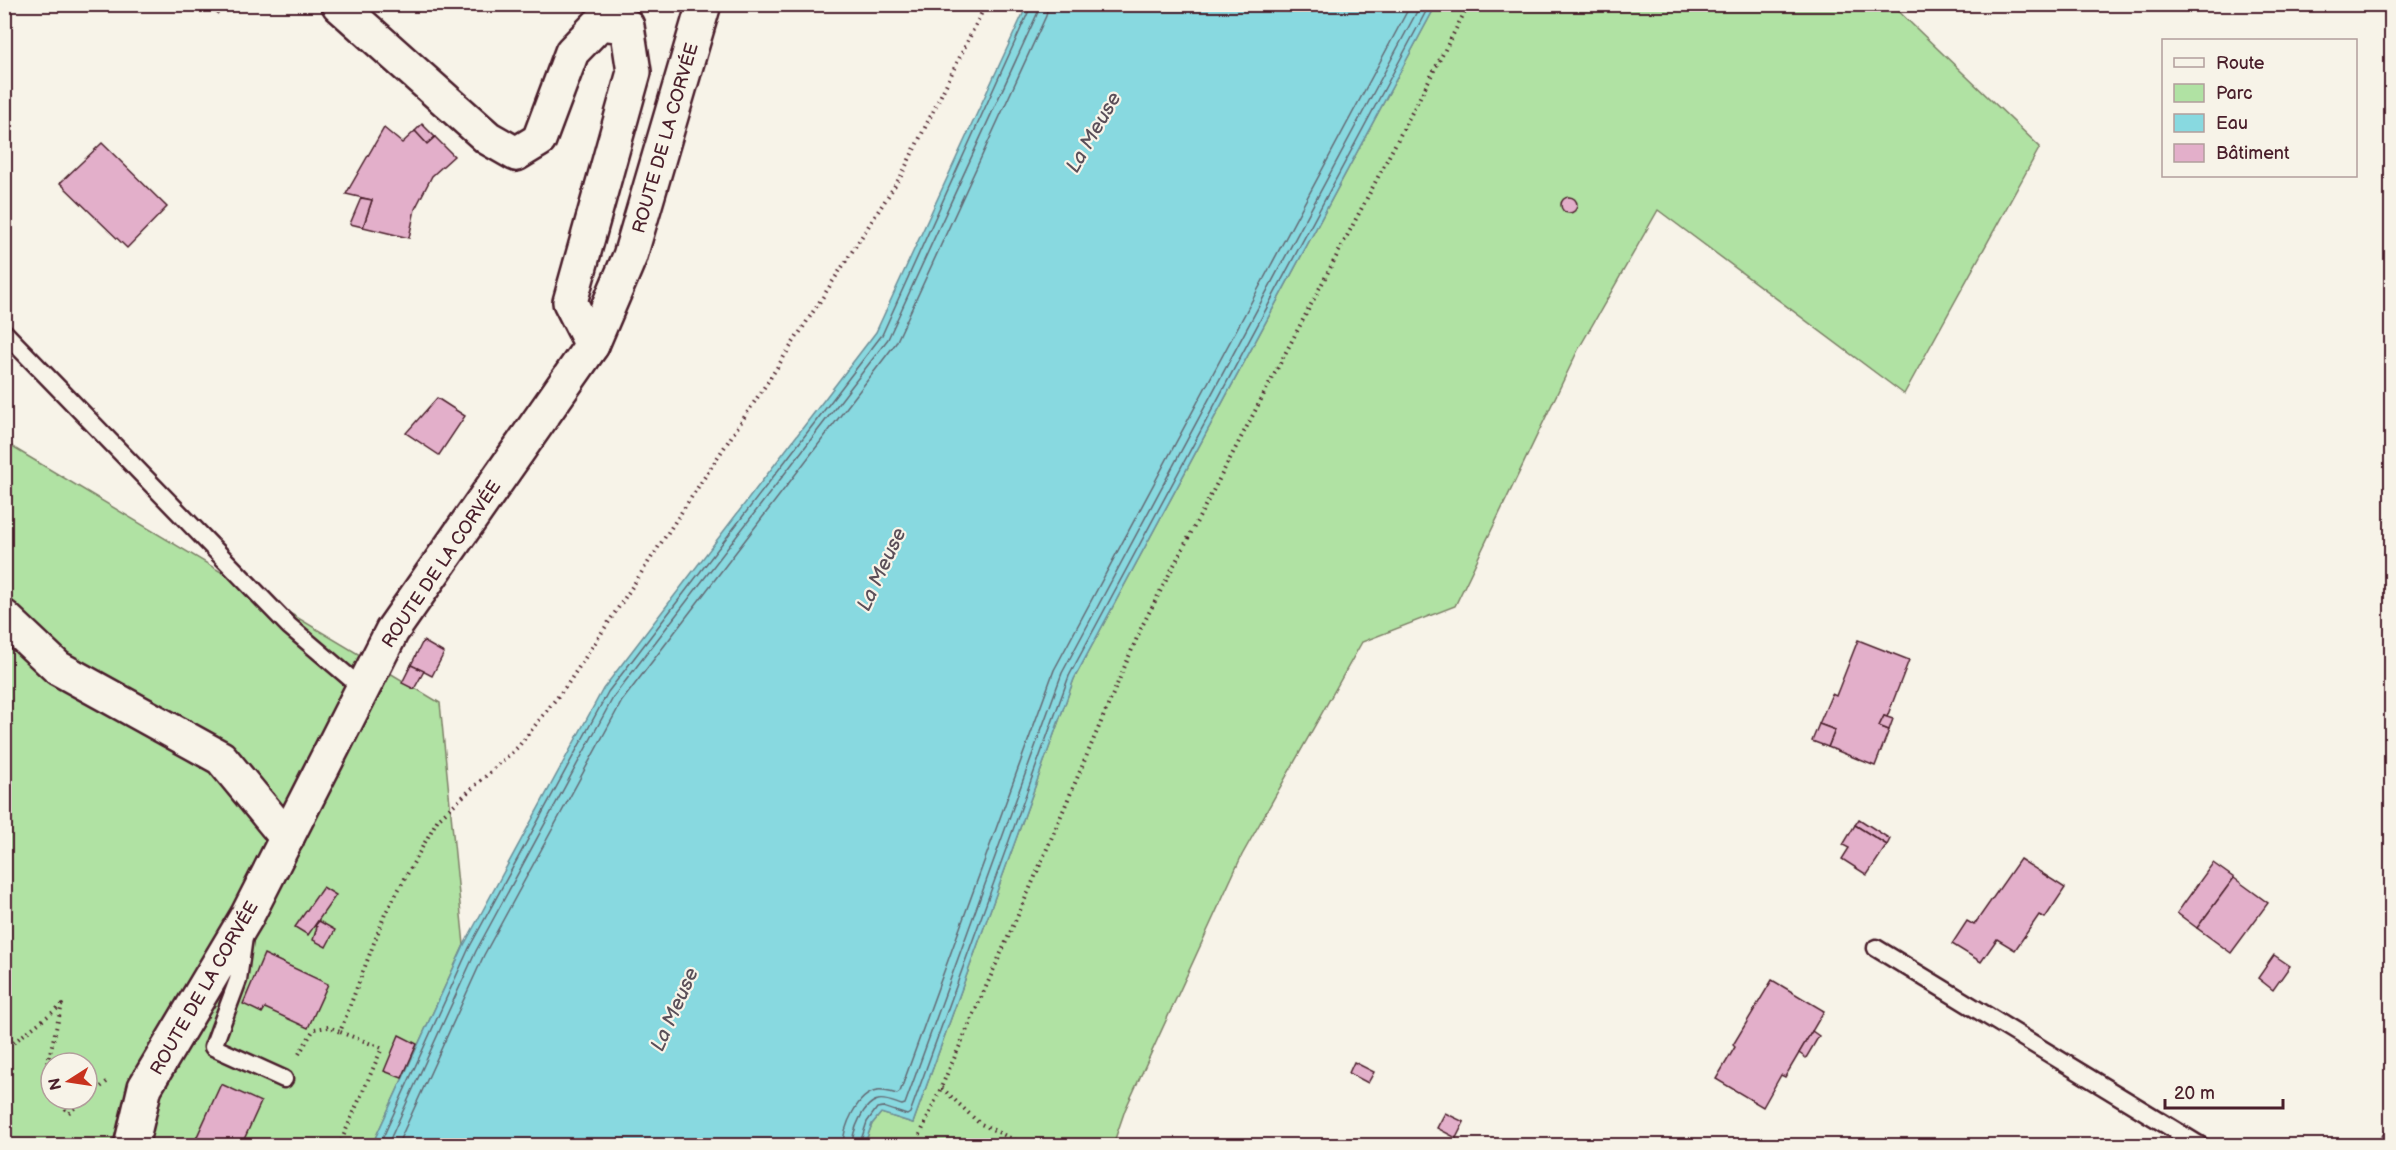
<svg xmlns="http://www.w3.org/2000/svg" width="2396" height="1150" viewBox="0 0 2396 1150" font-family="'Balsamiq Sans',sans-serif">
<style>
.green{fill:#b0e2a3;stroke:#7d8067;stroke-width:1.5;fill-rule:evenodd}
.water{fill:#88d9e0;stroke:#6f8f98;stroke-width:1.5}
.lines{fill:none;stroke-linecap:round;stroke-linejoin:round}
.shore{stroke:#636973;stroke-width:1.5}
.building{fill:#e3afca;stroke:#4a1f2b;stroke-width:1.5}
.service-casing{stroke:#4a1f2b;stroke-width:21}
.minor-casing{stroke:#4a1f2b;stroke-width:38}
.tertiary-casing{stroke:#4a1f2b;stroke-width:38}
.path{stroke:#4a1f2b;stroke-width:4;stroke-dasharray:1.5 4.5;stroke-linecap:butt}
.service{stroke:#f7f3e8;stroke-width:16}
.minor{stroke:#f7f3e8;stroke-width:33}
.tertiary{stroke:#f7f3e8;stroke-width:33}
.labels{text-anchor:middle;stroke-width:4.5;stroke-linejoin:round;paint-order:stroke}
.street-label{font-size:18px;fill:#4a1f2b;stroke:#f7f3e8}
.water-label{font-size:20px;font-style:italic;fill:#5a4e58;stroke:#f7f3e8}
</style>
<rect width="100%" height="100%" fill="#f7f3e8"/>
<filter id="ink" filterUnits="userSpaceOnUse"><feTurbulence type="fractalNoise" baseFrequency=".0167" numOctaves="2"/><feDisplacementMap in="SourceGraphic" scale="12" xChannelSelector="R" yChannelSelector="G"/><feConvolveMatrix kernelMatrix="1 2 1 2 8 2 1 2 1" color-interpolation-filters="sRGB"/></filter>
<g filter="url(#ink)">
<g class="green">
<polygon points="1436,5 1892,5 2040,147 1904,394 1658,210 1578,350 1455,606 1362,642 1242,855 1125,1110 1113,1145 864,1146 872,1124 881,1113 913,1123 1074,679"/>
<path d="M4 442 440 703 464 945 372 1145H5ZM51 1063H87V1099H51Z"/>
</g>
<polygon class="water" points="1027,5 1436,5 1074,679 913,1123 881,1113 872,1124 864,1146 372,1145 464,945 603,689 876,332"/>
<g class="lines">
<g class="shore">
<polyline points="379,1146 469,948 608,692 882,335 1032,4"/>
<polyline points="387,1146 476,951 614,696 888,339 1038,12 1039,4"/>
<polyline points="397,1146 484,955 622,701 896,343 1046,16 1048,4"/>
<path d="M843 1146C843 1127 857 1094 877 1091 884 1090 890 1092 897 1094L900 1092 1054 670 1411 4"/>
<path d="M852 1146C852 1132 863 1103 878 1100 885 1098 895 1103 902 1105L905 1104 1062 673 1421 4"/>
<polyline points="859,1146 867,1122 877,1108 883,1107 907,1115 910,1113 1069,676 1430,4"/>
</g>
</g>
<g class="building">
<polygon points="204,4 225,4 218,14"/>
<polygon points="422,124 435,137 427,144 415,131"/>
<polygon points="384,128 402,143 415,131 427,144 435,137 454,156 432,176 415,209 409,238 363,227 372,200 346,194"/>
<polygon points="102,143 167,207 127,248 60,183"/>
<circle cx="1569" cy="205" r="8"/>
<polygon points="361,198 372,200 363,227 350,224"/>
<polygon points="437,398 465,416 439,455 406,433"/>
<polygon points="1858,640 1909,660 1887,717 1884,716 1879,726 1889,730 1875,766 1828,747 1835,730 1819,724 1832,694 1836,696"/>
<polygon points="423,641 444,653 432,676 411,665"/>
<polygon points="411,665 424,671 414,689 402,683"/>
<polygon points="1884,716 1893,719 1889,730 1879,726"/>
<polygon points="1819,724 1835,730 1828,747 1812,741"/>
<polygon points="1859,819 1890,839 1887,845 1855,825"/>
<polygon points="1855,825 1887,845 1867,875 1842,859 1849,848 1843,845"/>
<polygon points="2020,859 2065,888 2045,918 2039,915 2015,950 1997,939 1981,962 1952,944 1967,921 1974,925"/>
<polygon points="2213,863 2234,878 2197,928 2177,913"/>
<polygon points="2234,878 2268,903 2231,953 2197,928"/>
<polygon points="323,887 336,895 308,935 295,927"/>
<polygon points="319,921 335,930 326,947 313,940 317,927 315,926"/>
<polygon points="264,954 328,984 308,1028 265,1008 262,1013 243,1004"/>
<polygon points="2274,955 2290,966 2273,990 2258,978"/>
<polygon points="1772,980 1824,1011 1785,1077 1781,1075 1763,1107 1716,1079 1735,1047 1733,1045"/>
<polygon points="1812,1031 1819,1036 1806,1058 1799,1053"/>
<polygon points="399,1035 417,1044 402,1078 384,1071"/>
<polygon points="1354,1062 1374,1072 1368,1083 1349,1073"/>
<polygon points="221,1084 261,1102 241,1146 206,1146 195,1141"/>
<polygon points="1445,1113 1464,1122 1456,1138 1437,1128"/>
<polygon points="2392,1122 2392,1146 2375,1146"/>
</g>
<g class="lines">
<defs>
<g id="service">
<polyline points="4,332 289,626 363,689"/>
<polyline points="244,937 238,980 213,1047 284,1079"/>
<polyline points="1876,948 2201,1146"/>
</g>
<g id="minor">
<polyline points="339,5 488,138 516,154 539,140 572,52 600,23 627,26 634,72 570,302 592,345"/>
<polyline points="4,617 58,668 221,758 287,838"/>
</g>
<polyline id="tertiary" points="131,1146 145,1087 247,916 392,631 592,345 630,256 704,4"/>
</defs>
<use href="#service" class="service-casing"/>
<use href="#minor" class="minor-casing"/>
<use href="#tertiary" class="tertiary-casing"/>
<g class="path">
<polyline points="4,1050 62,1005 44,1077 51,1088"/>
<polyline points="299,1054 314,1029 329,1027 340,1032"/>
<polyline points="942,1088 979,1123 1027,1146"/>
<polyline points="87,1098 108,1081"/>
<polyline points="58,1099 68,1113 86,1099"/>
<polyline points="339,1146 382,1048 340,1032 385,914 438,819 518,747 567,685 767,383 901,176 986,4"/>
<polyline points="915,1146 1034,879 1142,626 1469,4"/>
</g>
<use href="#service" class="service"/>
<use href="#minor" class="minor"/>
<use href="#tertiary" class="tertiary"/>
</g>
</g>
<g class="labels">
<g class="street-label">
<text transform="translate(665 138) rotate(-74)" y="6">ROUTE DE LA CORVÉE</text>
<text transform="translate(441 564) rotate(-56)" y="6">ROUTE DE LA CORVÉE</text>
<text transform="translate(204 988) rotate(-60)" y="6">ROUTE DE LA CORVÉE</text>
</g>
<g class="water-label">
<text transform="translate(1093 132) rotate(-60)" y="7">La Meuse</text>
<text transform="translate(881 569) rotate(-65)" y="7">La Meuse</text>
<text transform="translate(674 1009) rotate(-66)" y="7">La Meuse</text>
</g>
</g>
<rect width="2396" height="1150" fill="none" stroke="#f7f3e8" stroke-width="24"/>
<rect x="12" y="12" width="2372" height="1126" fill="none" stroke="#4a1f2b" stroke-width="2" filter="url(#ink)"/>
<rect x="2162" y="39" width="195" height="138" fill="#f7f3e8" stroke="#b29e9c" stroke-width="1.5"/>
<rect x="2174" y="58" width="30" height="9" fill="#f7f3e8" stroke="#b29e9c" stroke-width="1.5"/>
<text x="2216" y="69" font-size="18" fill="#4a1f2b">Route</text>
<rect x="2174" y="84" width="30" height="18" fill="#b0e2a3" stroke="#b29e9c" stroke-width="1.5"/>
<text x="2216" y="99" font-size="18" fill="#4a1f2b">Parc</text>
<rect x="2174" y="114" width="30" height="18" fill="#88d9e0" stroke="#b29e9c" stroke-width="1.5"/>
<text x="2216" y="129" font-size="18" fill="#4a1f2b">Eau</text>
<rect x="2174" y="144" width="30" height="18" fill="#e3afca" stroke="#b29e9c" stroke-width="1.5"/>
<text x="2216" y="159" font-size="18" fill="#4a1f2b">Bâtiment</text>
<g transform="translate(69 1081) rotate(258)"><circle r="28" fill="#f7f3e8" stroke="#b29e9c" stroke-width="1.5"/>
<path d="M0-4.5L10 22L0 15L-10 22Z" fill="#c8321e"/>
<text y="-9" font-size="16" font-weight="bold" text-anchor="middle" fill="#4a1f2b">N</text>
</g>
<path d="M2165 1099v9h118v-9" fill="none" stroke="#4a1f2b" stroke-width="3"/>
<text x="2174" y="1099" font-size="18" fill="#4a1f2b" stroke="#f7f3e8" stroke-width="4.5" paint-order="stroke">20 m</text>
</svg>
